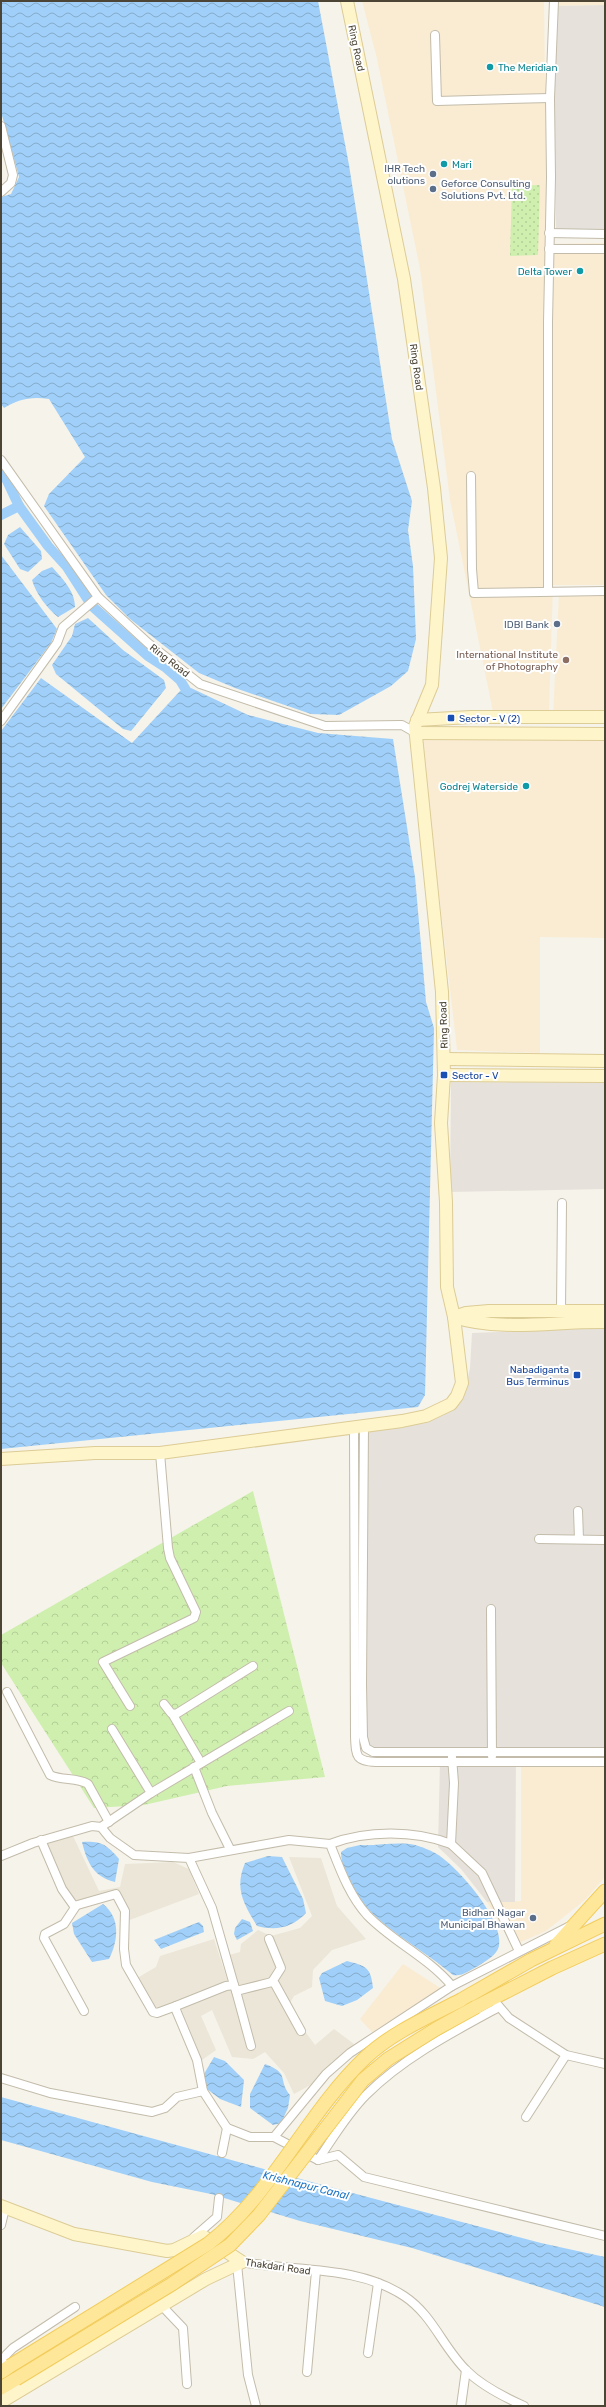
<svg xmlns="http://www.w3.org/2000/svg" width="606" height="2407" viewBox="0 0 606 2407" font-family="Rubik,sans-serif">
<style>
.residential{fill:#ebe6d7}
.commercial{fill:#faecd3}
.industrial{fill:#e6e2db}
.park{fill:url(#park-crowns)}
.garden{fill:url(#garden-dots)}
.water{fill:url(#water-waves)}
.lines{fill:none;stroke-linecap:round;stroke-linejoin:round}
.canal{stroke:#a0d0f9;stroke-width:10}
.street-casing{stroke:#c3bcab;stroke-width:10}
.secondary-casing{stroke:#dccc95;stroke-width:14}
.primary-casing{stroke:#f2cd5c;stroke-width:15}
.street{stroke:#fff;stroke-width:8}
.secondary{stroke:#fff5cb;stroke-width:12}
.primary{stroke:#ffe79a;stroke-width:13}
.primary-bridge-casing{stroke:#f2cd5c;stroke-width:15;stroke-linecap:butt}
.primary-bridge{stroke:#ffe79a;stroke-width:13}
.culture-dot{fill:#0f9aa8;stroke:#fff;stroke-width:1.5}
.service-dot{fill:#5c6f8a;stroke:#fff;stroke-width:1.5}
.education-dot{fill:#8d6e63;stroke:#fff;stroke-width:1.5}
.transit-dot{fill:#1a4fb4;stroke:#fff;stroke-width:1.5}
.labels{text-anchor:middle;stroke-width:4;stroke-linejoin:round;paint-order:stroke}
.street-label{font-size:10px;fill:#4c4536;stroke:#fff}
.culture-label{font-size:10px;fill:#0d838f;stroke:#fff;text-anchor:start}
.service-label{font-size:10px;fill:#4e5e75;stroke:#fff;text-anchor:end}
.education-label{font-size:10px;fill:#785e54;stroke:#fff;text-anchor:end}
.transit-label{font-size:10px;fill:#164399;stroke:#fff;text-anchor:start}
.water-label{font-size:11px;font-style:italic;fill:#2178c6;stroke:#fff}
</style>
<defs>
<pattern id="park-crowns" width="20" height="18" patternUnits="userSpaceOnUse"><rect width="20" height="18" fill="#ceefae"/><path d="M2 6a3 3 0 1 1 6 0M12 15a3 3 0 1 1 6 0" fill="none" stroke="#b3ce96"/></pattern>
<pattern id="garden-dots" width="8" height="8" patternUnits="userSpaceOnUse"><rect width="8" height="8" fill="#ceefae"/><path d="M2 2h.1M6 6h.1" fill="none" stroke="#b3ce96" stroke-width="1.8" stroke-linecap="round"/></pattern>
<pattern id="water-waves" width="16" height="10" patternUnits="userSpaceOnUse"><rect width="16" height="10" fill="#a0d0f9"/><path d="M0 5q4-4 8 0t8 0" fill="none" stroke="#85abca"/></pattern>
</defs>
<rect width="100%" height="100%" fill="#f6f3ea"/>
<g class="residential">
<polygon points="73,1836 99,1891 120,1887 125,1864 173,1862 189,1869 199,1894 127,1921 111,1894 77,1902 65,1888 45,1844"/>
<polygon points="289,1857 321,1858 337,1906 366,1939 332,1950 313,1970 312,1987 294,1996 290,2003 296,2019 315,2045 334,2029 354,2044 316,2082 294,2094 284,2073 265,2052 253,2059 232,2057 212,2010 201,2016 216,2050 202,2060 181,2008 235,1987 229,1955 240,1952 241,1944 258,1930 271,1936 300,1928 312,1916"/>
<polygon points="214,1939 228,1982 153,2010 134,1980 156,1967 160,1956"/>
</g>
<g class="commercial">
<polygon points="362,1 544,1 547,244 605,243 605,585 553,585 549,711 493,712 450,500 420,269 377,59"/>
<polygon points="554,1 605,1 605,5 554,6"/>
<polygon points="559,593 605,593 605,715 553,715"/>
<polygon points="421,737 605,738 605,938 540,937 540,1053 457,1050"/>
<polygon points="521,1760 605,1760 605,1877 585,1900 546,1931 514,1945 487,1902 521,1901"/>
<polygon points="403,1964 442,1989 373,2033 360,2019"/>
</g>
<g class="industrial">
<polygon points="605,5 605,230 556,230 554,6"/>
<polygon points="451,1082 605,1083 605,1189 450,1192"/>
<polygon points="605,1328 605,1753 365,1749 363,1431 426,1423 444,1415 459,1403 465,1392 470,1368 472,1333"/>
<polygon points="516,1760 515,1902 487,1902 461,1869 438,1847 440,1762"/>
</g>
<polygon class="park" points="253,1491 325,1777 227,1786 144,1805 94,1808 1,1663 1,1635"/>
<polygon class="garden" points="540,185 538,255 510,256 512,186"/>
<g class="water">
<path d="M1 1H318L349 165 392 439 412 501 408 530 413 566 416 639 408 671 391 686 339 715 311 714 235 688 199 673 130 619 106 595 44 506 49 494 85 457 49 399C32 396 18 399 4 408L1 404V197L11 194 19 177 1 112Z"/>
<polygon points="20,527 41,551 42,559 28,572 20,569 4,544 8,535"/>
<polygon points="1,555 57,629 51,643 1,709"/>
<path d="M52 567C62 578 75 591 75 607L58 617C47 608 36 594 32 580L42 571Z"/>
<polygon points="88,618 123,650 164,680 166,688 131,731 123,729 56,674 52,665 72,636 75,624"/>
<polygon points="41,678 132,743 180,691 191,688 248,715 318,733 393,739 415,877 426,1002 434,1028 425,1395 418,1407 1,1449 1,731"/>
<path d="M82 1842C101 1841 106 1844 119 1859L115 1882C94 1877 87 1863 82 1842Z"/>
<path d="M360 1845C377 1846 399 1841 415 1845 422 1847 430 1850 435 1853 456 1864 505 1921 499 1946 497 1955 486 1961 478 1966 470 1970 462 1977 453 1975 414 1941 343 1911 341 1852L347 1848Z"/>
<path d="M268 1856 282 1857 303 1899 306 1913C292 1928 276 1931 257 1926 244 1904 234 1889 245 1863Z"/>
<path d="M103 1904C121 1918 118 1941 109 1959L92 1962 74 1934 72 1923Z"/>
<polygon points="242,1919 250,1922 253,1931 237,1940 234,1934 235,1928"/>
<polygon points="199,1922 203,1926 204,1932 161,1949 154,1940"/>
<path d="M347 1961C366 1966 371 1967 373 1988L357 2000 342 2006 325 2001 319 1978 322 1973Z"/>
<polygon points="214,2057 225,2061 244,2080 241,2107 220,2099 207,2089 204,2074"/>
<path d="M265 2064C291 2074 277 2079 290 2095L288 2108 281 2123 273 2125 250 2108V2094Z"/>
<polygon points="1,2097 326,2186 541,2243 605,2257 605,2307 412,2248 300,2221 211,2194 152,2182 1,2140"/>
</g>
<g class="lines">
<g class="canal">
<polyline points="1,468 19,506 1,515"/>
<polyline points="19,506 48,546 67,567 92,606 148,656 165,667 180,680 186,690"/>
</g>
<defs>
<g id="street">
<polyline points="435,35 437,101 550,98"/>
<polyline points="1,126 13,175 11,183 1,192"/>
<polyline points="549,233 605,234"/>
<polyline points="549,249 605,249"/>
<polyline points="1,460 98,597 148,643 200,684 325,726 402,725 416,733"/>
<polyline points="471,476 472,569 474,593 605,591"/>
<polyline points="548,590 548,322 551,177 550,98 554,1"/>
<polyline points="1,721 57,643 63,627 98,597"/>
<polyline points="561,1311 562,1203"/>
<polyline points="364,1427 362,1684 363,1737 366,1748 373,1752 605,1752"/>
<path d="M354 1428 355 1737C356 1757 356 1761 376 1762H605"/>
<polyline points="578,1511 579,1539"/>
<polyline points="539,1539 605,1540"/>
<polyline points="491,1609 492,1756"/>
<path d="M7 1692 50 1775C62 1781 77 1777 88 1784L109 1822"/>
<polyline points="164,1704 171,1713 176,1714 253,1666"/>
<polyline points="130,1706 103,1662 194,1618 196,1612 170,1558 168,1548 160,1453"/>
<polyline points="173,1715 201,1763"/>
<polyline points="112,1729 151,1793"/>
<polyline points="194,1767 212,1813 230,1849"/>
<polyline points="101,1827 151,1793 289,1711"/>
<polyline points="41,1840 62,1889 74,1906 116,1894 125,1911 124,1949 126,1965 153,2012 157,2013 176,2006"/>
<path d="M330 1844C367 1830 414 1830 451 1844L454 1783 452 1757"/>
<polyline points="451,1844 482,1873 519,1951"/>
<polyline points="1,1856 33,1843 92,1826 101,1827 110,1838 134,1855 189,1858 212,1908 234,1985 226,1986 176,2006 176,2010 197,2060 203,2091 227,2128 250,2137 274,2137 318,2160 338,2155 364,2177 605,2236"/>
<path d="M189 1858 289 1840 330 1844C340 1869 349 1895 367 1915 393 1942 428 1957 452 1986L570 1926"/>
<polyline points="76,1906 64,1924 45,1934 44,1938 84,2011"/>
<polyline points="269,1939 281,1968 272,1982"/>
<polyline points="234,1985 236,1991 272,1982 275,1984 301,2031"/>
<polyline points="236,1991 251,2046"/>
<polyline points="497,2004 509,2018 566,2055 605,2064"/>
<polyline points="1,2078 50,2093 152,2112 165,2108 177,2097 203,2091"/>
<polyline points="526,2117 566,2055"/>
<polyline points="274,2137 326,2074 350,2053 452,1986"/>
<polyline points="222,2153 227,2128"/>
<path d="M318 2160C333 2138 347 2114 366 2095 403 2058 453 2032 499 2007"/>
<polyline points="1,2225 5,2208"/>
<polyline points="194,2237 217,2217 219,2198"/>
<path d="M242 2262C296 2272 357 2265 404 2296 433 2315 443 2348 467 2371 482 2386 504 2397 524 2406"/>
<polyline points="237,2264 248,2375 256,2406"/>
<polyline points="162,2306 183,2328 187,2384"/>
<polyline points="368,2353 378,2283"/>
<polyline points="1,2370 6,2355 13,2348 75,2307"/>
<polyline points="307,2372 316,2271"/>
<polyline points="461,2406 466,2370"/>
</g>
<g id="secondary">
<polyline points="417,720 471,717 605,717"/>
<polyline points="416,733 605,734"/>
<polyline points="444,1059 605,1061"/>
<polyline points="444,1075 605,1076"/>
<path d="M454 1317C502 1332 556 1321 605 1322"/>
<polyline points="454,1317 466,1313 489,1311 605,1311"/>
<polyline points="1,1459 95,1453 160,1453 402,1421 426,1416 451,1404 457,1396 462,1383 454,1317 447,1287 446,1202 441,1123 444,1075 442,992 415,726 432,685 441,558 434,488 404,279 347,1"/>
<polyline points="1,2206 74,2234 167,2251 174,2250 203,2236 242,2262"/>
<polyline points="1,2402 206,2279 242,2262"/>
</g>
<g id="primary">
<polyline points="556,1945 605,1891"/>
<polyline points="461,2000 531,1960 605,1924"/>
<polyline points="476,2007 552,1968 605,1944"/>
<polyline points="1,2372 10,2366"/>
<polyline points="1,2388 16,2379"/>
</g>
</defs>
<use href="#street" class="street-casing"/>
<use href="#secondary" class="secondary-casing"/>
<use href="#primary" class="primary-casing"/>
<use href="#street" class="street"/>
<use href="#secondary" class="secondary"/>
<use href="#primary" class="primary"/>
<defs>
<g id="primary-bridge">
<path d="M10 2366 208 2244C273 2194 306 2114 365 2058 391 2033 428 2017 461 2000"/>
<polyline points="16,2379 172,2284 230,2245 259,2215 363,2080 388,2059 436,2029 476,2007"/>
</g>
</defs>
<use href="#primary-bridge" class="primary-bridge-casing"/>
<use href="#primary-bridge" class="primary-bridge"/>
</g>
<g class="culture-dot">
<circle cx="490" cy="67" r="4"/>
<circle cx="444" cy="164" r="4"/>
<circle cx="580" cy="271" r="4"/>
<circle cx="526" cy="786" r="4"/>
</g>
<g class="service-dot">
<circle cx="433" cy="174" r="4"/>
<circle cx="433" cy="189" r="4"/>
<circle cx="557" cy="624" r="4"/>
<circle cx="533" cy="1918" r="4"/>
</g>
<circle class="education-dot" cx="566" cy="660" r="4"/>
<g class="transit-dot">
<rect x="447" y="714" width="8" height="8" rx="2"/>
<rect x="440" y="1071" width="8" height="8" rx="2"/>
<rect x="573" y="1371" width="8" height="8" rx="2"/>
</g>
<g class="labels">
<g class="street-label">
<text transform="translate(357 48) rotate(78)" y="4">Ring Road</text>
<text transform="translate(417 367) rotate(82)" y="4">Ring Road</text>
<text transform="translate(170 660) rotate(38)" y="4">Ring Road</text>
<text transform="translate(443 1025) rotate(-92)" y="4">Ring Road</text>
<text transform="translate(278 2266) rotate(8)" y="4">Thakdari Road</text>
</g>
<g class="culture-label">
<text x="498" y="71">The Meridian</text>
<text x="452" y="168">Mari</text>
<text x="572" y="275" text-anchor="end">Delta Tower</text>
<text x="518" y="790" text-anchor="end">Godrej Waterside</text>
</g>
<g class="service-label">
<text x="425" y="172">IHR Tech<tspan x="425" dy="12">olutions</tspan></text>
<text x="441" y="187" text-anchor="start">Geforce Consulting<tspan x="441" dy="12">Solutions Pvt. Ltd.</tspan></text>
<text x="549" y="628">IDBI Bank</text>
<text x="525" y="1916">Bidhan Nagar<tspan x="525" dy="12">Municipal Bhawan</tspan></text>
</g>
<g class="education-label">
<text x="558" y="658">International Institute<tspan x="558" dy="12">of Photography</tspan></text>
</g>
<g class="transit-label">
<text x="459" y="722">Sector - V (2)</text>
<text x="452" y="1079">Sector - V</text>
<text x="569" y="1373" text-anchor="end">Nabadiganta<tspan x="569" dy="12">Bus Terminus</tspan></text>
</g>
<g class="water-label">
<text transform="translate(306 2185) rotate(14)" y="4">Krishnapur Canal</text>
</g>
</g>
<rect width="606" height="2407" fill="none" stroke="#4c4536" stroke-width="4"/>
</svg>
